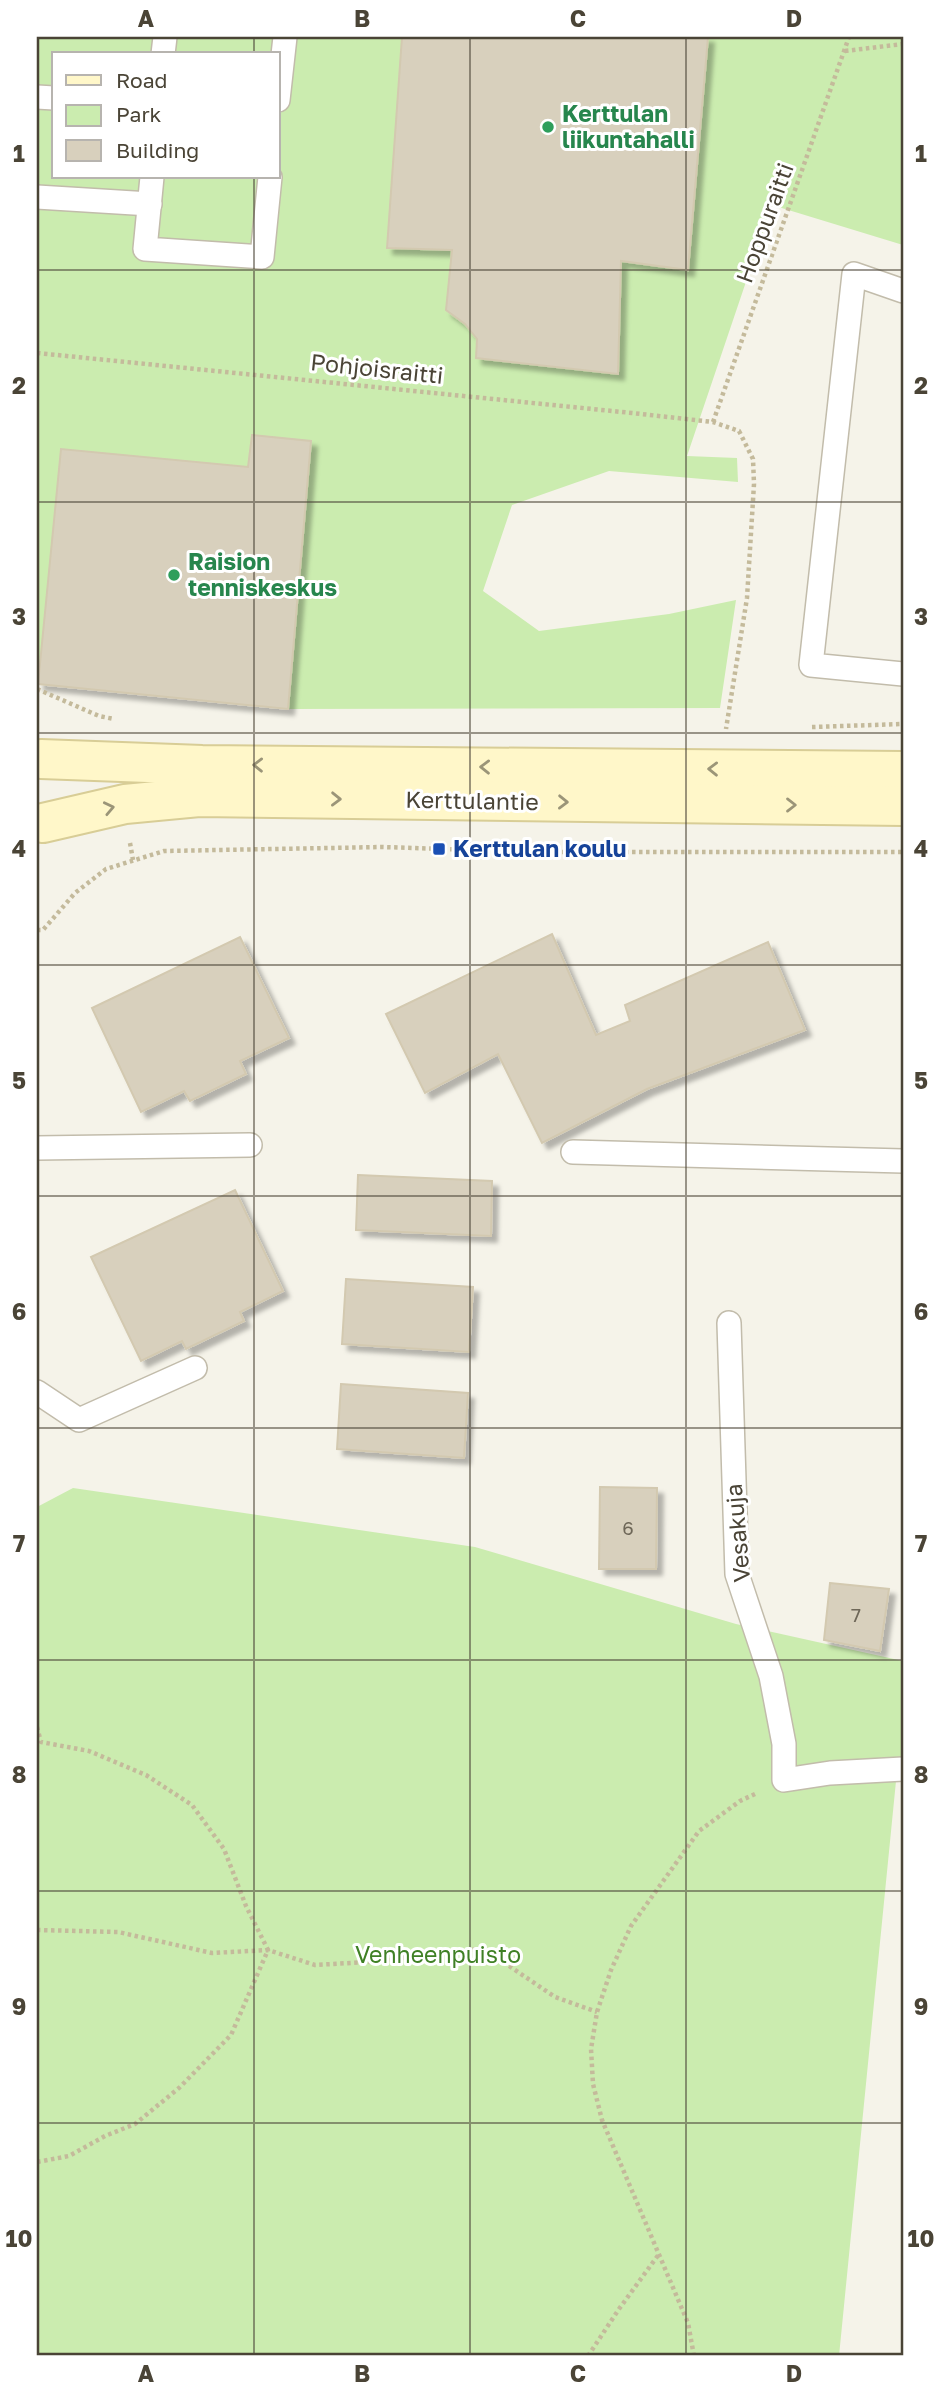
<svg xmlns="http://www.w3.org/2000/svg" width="940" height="2393" viewBox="0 0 940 2393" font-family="'Golos Text',sans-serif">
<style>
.green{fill:#cbecaf;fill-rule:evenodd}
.building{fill:#d8d0bd;stroke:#d3c9b0;stroke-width:2;filter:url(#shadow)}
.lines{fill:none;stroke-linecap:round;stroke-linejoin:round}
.lane-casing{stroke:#c2bcab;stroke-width:26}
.secondary-casing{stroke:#d8cd96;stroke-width:42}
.path{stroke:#c4ba9b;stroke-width:4.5;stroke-dasharray:3.5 3.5;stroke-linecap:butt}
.lane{stroke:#fff;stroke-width:23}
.secondary{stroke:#fff7c9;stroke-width:38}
.oneway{stroke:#9b9578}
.grid{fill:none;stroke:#4a4436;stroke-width:2;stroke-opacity:0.55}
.leisure-dot{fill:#2e9e5b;stroke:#fff;stroke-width:2.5}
.transit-dot{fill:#1a4fb4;stroke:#fff;stroke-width:2.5}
.labels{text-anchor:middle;stroke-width:6;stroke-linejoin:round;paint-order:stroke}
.number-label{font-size:19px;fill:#6e6758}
.leisure-label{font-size:23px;font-weight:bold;fill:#27864d;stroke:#fff;text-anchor:start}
.street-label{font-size:23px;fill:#4a4436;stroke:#fff}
.transit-label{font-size:23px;font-weight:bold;fill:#164399;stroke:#fff;text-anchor:start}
.park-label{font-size:23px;fill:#3f8025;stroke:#fff}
.neatline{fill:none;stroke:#4a4436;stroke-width:2.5}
.grid-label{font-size:23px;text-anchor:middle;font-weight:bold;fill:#4a4436}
</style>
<defs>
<filter id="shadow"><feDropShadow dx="6" dy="6" stdDeviation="2" flood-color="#0004"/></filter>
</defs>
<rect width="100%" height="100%" fill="#f5f3e9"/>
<g class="green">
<path d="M37 37H903V245L772 205 687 456 737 458 738 482 609 471 512 505 483 591 539 631 669 614 736 600 720 708 288 709 38 684ZM54 54H278V177H54Z"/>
<polygon points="73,1488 475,1547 736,1624 903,1661 903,1752 896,1781 839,2356 37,2356 37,1507"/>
</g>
<g class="building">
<polygon points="402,37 708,37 688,270 621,261 618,374 476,358 477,339 465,324 446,310 452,250 387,248"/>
<polygon points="252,435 311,441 288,709 38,684 61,449 248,467"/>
<polygon points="552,934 596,1035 630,1021 625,1005 768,942 805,1030 647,1089 542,1143 498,1054 425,1093 386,1014"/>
<polygon points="240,937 289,1038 240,1061 246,1074 190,1101 184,1091 141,1112 92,1008"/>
<polygon points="358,1175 492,1181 491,1236 356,1230"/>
<polygon points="235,1190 283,1291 240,1312 244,1321 186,1349 182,1341 141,1361 91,1257"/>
<polygon points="346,1279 473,1287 469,1352 342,1344"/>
<polygon points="341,1384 468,1393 464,1458 337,1449"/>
<polygon points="600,1487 657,1488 656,1569 599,1569"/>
<polygon points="830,1583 889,1589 880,1651 824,1640"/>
</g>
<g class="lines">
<defs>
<g id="lane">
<polyline points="163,54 165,37"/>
<polyline points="37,97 54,98"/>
<polyline points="278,100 285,37"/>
<polyline points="152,177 145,249 262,257 270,177"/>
<polyline points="37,197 150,204"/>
<polyline points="903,291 854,274 811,665 903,674"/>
<polyline points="37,1148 250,1145"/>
<polyline points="573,1152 903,1161"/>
<polyline points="729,1323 737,1574 771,1676 784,1744 784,1780 830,1773 903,1769"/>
<polyline points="37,1392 79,1420 195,1368"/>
</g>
<g id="secondary">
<polyline points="41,759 202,765 903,771"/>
<polyline points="43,823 125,804 199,797 903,806"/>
</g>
</defs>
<use href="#lane" class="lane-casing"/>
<use href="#secondary" class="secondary-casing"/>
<g class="path">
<polyline points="845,51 903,44"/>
<polyline points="37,353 632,413 713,422 739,431 753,459 754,484 747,598 726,729"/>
<polyline points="713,422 849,37"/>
<polyline points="37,689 99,716 114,719"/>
<polyline points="812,727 903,724"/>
<polyline points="130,843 133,860"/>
<polyline points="37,930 43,930 75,893 106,869 164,851 383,847 537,852 903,852"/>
<polyline points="37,1727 41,1742 89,1751 146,1775 192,1805 224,1849 246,1906 268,1950 231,2035 179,2088 135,2124 105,2136 69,2156 37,2162"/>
<polyline points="37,1930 118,1932 212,1953 268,1950 315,1965 384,1961 440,1952 484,1949 555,1997 597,2012"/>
<polyline points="588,2356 619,2309 659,2254"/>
<polyline points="694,2356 688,2323 602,2120 593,2084 591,2049 597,2012 611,1970 631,1926 699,1831 740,1801 757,1793"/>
</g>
<use href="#lane" class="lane"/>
<use href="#secondary" class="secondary"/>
</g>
<defs><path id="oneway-chevron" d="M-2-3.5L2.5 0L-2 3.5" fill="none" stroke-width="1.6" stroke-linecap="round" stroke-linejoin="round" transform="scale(1.75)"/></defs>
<g class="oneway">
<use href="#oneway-chevron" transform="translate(258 765) rotate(-179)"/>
<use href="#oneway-chevron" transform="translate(485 767) rotate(-179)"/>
<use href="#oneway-chevron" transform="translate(713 769) rotate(-179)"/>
<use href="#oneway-chevron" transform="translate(336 799) rotate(1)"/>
<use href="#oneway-chevron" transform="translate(563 802) rotate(1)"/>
<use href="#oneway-chevron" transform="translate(791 805)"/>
<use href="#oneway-chevron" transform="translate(109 808) rotate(-12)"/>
</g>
<path class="grid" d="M254 37V54M470 37V2356M686 37V2356M254 177V2356M37 270H903M37 502H903M37 733H903M37 965H903M37 1196H903M37 1428H903M37 1660H903M37 1891H903M37 2123H903"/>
<g class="leisure-dot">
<circle cx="548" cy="127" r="7"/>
<circle cx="174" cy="575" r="7"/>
</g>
<rect class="transit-dot" x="432" y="842" width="14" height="14" rx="3.5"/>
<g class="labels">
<g class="number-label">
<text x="628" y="1535">6</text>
<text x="856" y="1622">7</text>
</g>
<g class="leisure-label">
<text x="562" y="122">Kerttulan<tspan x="562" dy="26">liikuntahalli</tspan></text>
<text x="188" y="570">Raision<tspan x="188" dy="26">tenniskeskus</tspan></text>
</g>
<g class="street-label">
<text transform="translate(765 223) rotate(-70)" y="8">Hoppuraitti</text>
<text transform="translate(377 369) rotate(6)" y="8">Pohjoisraitti</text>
<text transform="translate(472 801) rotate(1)" y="8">Kerttulantie</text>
<text transform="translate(738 1533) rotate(-95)" y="8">Vesakuja</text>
</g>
<g class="transit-label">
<text x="453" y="857">Kerttulan koulu</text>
</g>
<g class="park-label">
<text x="438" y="1963">Venheenpuisto</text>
</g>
</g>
<rect width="940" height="2393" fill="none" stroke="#ffffff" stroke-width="77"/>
<rect x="52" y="52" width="228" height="126" fill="#ffffff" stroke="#b7b4af" stroke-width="2"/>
<rect x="66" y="75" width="35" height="10" fill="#fff7c9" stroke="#b7b4af" stroke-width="2"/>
<text x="116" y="88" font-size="21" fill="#4a4436">Road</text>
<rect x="66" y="105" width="35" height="21" fill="#cbecaf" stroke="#b7b4af" stroke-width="2"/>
<text x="116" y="122" font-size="21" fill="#4a4436">Park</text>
<rect x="66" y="140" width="35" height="21" fill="#d8d0bd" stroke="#b7b4af" stroke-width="2"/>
<text x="116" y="158" font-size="21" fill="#4a4436">Building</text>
<rect x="38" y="38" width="864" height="2316" class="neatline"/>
<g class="grid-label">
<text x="146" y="27">A</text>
<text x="362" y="27">B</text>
<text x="578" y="27">C</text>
<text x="794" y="27">D</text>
<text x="19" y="162">1</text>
<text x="921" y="162">1</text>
<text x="19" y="394">2</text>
<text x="921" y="394">2</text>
<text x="19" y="625">3</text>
<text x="921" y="625">3</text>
<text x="19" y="857">4</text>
<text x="921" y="857">4</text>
<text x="19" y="1089">5</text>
<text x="921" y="1089">5</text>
<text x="19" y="1320">6</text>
<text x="921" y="1320">6</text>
<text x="19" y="1552">7</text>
<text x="921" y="1552">7</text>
<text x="19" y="1783">8</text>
<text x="921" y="1783">8</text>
<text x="19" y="2015">9</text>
<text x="921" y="2015">9</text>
<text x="19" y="2247">10</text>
<text x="921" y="2247">10</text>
<text x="146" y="2382">A</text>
<text x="362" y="2382">B</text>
<text x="578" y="2382">C</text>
<text x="794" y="2382">D</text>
</g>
</svg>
